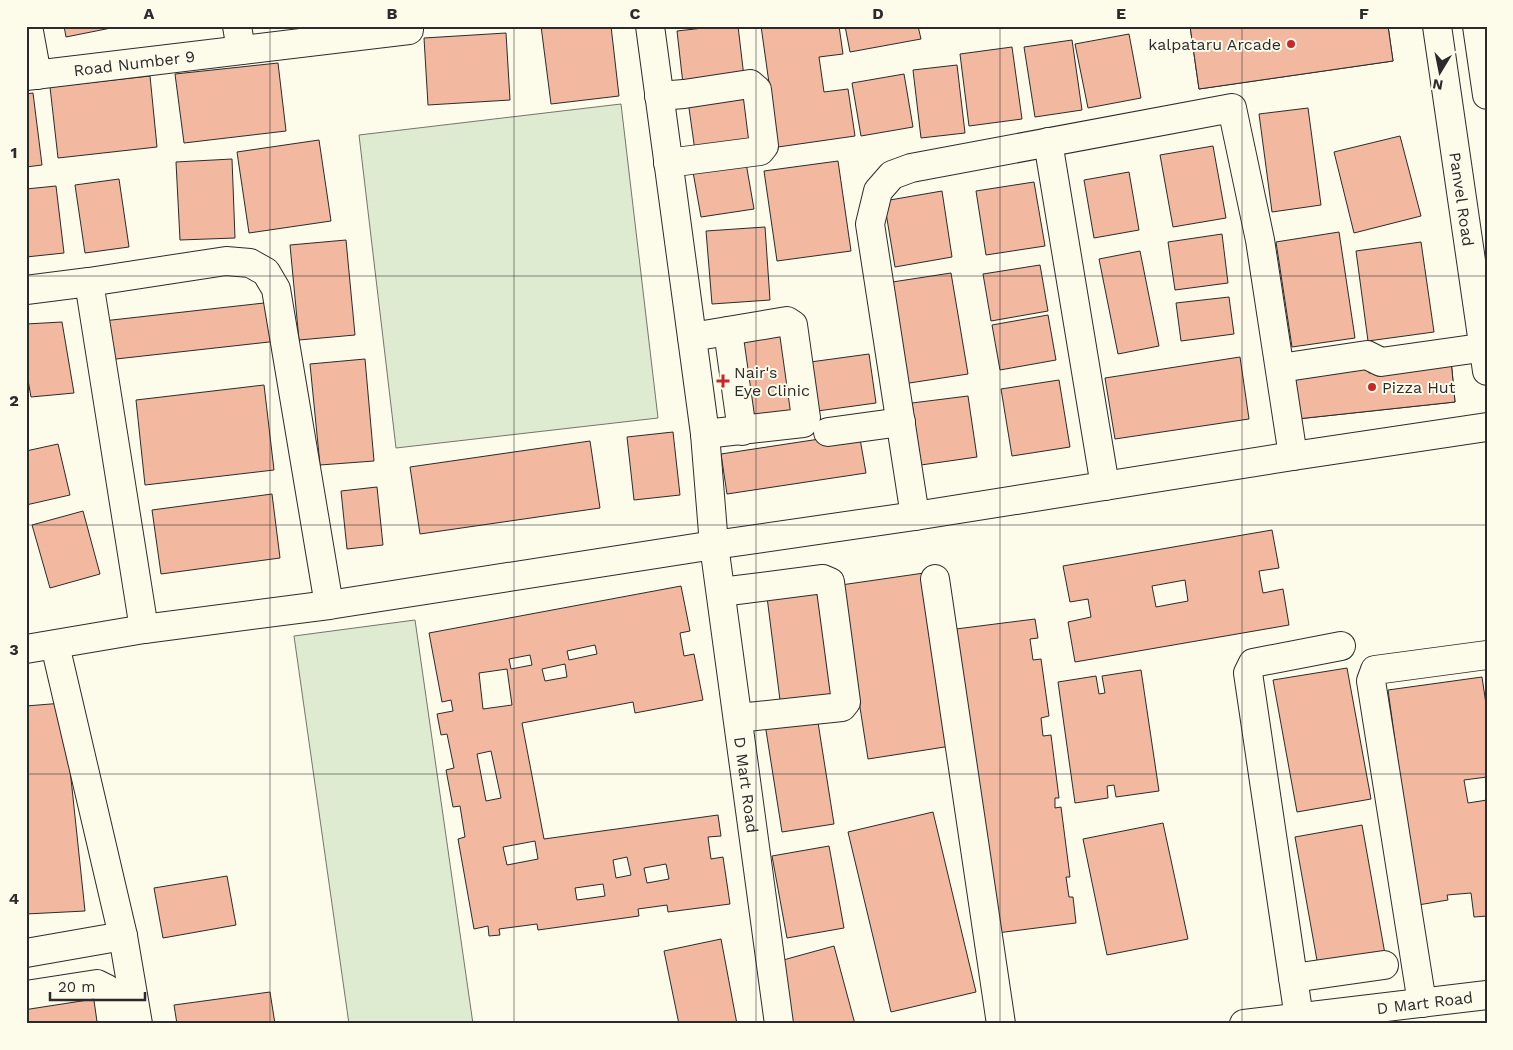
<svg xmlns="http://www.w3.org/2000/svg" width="1513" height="1050" viewBox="0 0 1513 1050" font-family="'Work Sans',sans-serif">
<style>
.green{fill:#deebd1;stroke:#74746e}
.building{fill:#f2b8a0;stroke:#2b2b2b;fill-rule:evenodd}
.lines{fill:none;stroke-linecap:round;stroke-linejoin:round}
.minor-casing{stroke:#2b2b2b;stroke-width:30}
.tertiary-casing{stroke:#2b2b2b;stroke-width:30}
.minor{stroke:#fdfbea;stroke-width:28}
.tertiary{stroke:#fdfbea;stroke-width:28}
.grid{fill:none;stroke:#2b2b2b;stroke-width:1;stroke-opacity:0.55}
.poi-dot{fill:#c62828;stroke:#fdfbea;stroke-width:2}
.labels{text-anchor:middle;stroke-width:4;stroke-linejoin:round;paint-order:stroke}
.poi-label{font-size:16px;fill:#2b2b2b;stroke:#fdfbea;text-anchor:start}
.street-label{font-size:16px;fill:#2b2b2b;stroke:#fdfbea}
.neatline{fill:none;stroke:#2b2b2b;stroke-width:2}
.grid-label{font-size:16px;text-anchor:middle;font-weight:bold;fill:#2b2b2b}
</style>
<rect width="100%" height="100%" fill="#fdfbea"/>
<g class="green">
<polygon points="621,104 658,418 396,448 359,135"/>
<polygon points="415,620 473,1024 349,1024 294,636"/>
</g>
<g class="building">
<polygon points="64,26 121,26 66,37"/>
<polygon points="541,26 611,26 619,96 551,104"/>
<polygon points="721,26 738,26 744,77 683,84 677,31"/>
<polygon points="761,26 839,26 843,54 819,57 824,92 848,89 855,136 778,147"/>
<polygon points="845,26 918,26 921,39 850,52"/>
<polygon points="1190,26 1388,26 1393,61 1199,89"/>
<polygon points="1190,26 1388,26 1393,61 1199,89"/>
<polygon points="506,33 510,100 428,105 424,38"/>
<polygon points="1129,34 1141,98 1088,108 1075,44"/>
<polygon points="1072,40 1082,110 1035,117 1024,47"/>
<polygon points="1012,47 1022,119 969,126 960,54"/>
<polygon points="278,63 286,131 184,143 175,74"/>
<polygon points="957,65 965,133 921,138 913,70"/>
<polygon points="904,74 913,127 861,136 852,83"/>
<polygon points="150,76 157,147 58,158 50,87"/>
<polygon points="751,92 759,142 695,151 688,101"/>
<polygon points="33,93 42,165 26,167 26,94"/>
<polygon points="1308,108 1321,205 1272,212 1259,114"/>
<polygon points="1400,136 1421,216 1354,233 1334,152"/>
<polygon points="319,140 331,221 249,233 237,152"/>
<polygon points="1213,146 1226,218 1173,227 1160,155"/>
<polygon points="232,159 235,238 180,240 176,162"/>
<polygon points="838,161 851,251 777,261 764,171"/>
<polygon points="746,163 754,209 701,217 693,172"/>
<polygon points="1129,172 1139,230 1094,238 1084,180"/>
<polygon points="119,179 129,247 85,253 75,185"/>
<polygon points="1034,182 1045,246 986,255 976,191"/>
<polygon points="56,186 64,253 26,257 26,189"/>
<polygon points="942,191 952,257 895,267 884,201"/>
<polygon points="765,227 770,300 712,304 706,231"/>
<polygon points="1339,232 1355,338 1292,347 1276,242"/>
<polygon points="1222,234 1228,283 1175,290 1168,242"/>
<polygon points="346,240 355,335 299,340 290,245"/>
<polygon points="1421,242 1434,332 1368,341 1356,251"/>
<polygon points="1140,251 1159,346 1118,354 1099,259"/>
<polygon points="1040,265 1048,311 991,321 983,274"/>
<polygon points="951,273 968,374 903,384 886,283"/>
<polygon points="1229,297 1234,334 1181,341 1176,303"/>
<polygon points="273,302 278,341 107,360 103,321"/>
<polygon points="1048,315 1056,360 1000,370 992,325"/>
<polygon points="62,322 74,393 31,397 26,369 26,324"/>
<polygon points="786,326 799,418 746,425 734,338"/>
<polygon points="869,354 876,403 810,412 803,363"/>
<polygon points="1240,357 1249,419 1115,439 1105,378"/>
<polygon points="365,359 374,461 320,465 310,364"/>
<polygon points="1368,360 1369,373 1451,360 1455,402 1297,419 1287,370"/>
<polygon points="1368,360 1369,373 1451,360 1455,402 1297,419 1287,370"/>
<polygon points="1059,380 1070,447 1012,456 1001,389"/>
<polygon points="264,385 274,470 145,485 136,400"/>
<polygon points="968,396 977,457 921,465 912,403"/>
<polygon points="673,432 680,495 634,500 627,437"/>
<polygon points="859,433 866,473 727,494 721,454"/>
<polygon points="590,441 600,508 420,534 410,467"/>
<polygon points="58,444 70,495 26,505 26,451"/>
<polygon points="377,487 383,545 347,549 341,491"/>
<polygon points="272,494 280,558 161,574 152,510"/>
<polygon points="83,511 100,574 50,588 32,525"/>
<path d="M1272 530 1279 568 1259 571 1263 593 1283 589 1289 625 1075 662 1068 622 1091 617 1088 599 1070 602 1063 566ZM1185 580 1188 601 1156 607 1152 586Z"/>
<polygon points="924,573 951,746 868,759 841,585"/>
<path d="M681 586 690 631 680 633 684 656 694 654 703 700 635 713 633 702 522 723 544 839 718 815 721 836 708 837 711 859 723 857 730 904 668 912 667 905 638 909 639 916 538 930 537 924 499 929 500 935 489 936 488 926 474 929 458 839 465 837 460 806 453 807 446 770 454 768 447 734 441 735 437 714 453 711 451 700 442 702 429 633ZM595 645 597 654 569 660 567 651ZM530 655 532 665 511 669 509 659ZM565 664 567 677 545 681 542 669ZM507 669 512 705 483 709 479 673ZM491 751 501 798 486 801 477 754ZM535 841 538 859 507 865 503 847ZM627 857 631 875 616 878 613 860ZM666 864 669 879 647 883 644 868ZM603 884 605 896 577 900 575 888Z"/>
<polygon points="826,589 840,701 781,708 767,597"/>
<polygon points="1035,619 1038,638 1030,639 1033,660 1041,659 1049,716 1041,718 1043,736 1051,735 1059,798 1055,798 1055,808 1061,807 1070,877 1066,877 1069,897 1073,897 1076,923 989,934 948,630"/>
<polygon points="1347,668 1371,799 1297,812 1273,680"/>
<polygon points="1141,670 1159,791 1116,797 1114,785 1107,786 1108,798 1075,803 1058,682 1096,676 1099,694 1105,693 1102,676"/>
<polygon points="1482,677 1487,711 1487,777 1464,780 1468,803 1487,800 1487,916 1474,917 1471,893 1447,895 1448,900 1418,905 1388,690"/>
<polygon points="63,703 85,911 26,914 26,706"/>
<polygon points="817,716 834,824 782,832 765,724"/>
<polygon points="933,812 976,992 891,1012 848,832"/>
<polygon points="1163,823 1188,939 1107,955 1083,839"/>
<polygon points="1362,825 1385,954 1318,966 1295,837"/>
<polygon points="829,846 844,928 787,938 772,856"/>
<polygon points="227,876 236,925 163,938 154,888"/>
<polygon points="721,939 737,1024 679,1024 664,951"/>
<polygon points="834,946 855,1024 792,1024 776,962"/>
<polygon points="101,992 106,1024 26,1024 26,1003"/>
<polygon points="270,992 275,1024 177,1024 174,1005"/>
</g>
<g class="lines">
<defs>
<g id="minor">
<polyline points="28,26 37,75"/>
<polyline points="237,26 241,50"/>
<path id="s1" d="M650 26 705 434 714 545 779 1024"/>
<path id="s2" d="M26 76 409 30 408 26"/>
<polyline points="659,96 684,94 750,84 757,90 764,146 760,151 668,163"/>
<polyline points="1048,142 1105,486"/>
<polyline points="89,282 226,261 250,263 266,272 276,289 329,605"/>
<polyline points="26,290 89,282 144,629"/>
<polyline points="728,331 742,431"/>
<polyline points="692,337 787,321 793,325 806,418 803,423 705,434"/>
<polyline points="1280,368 1367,355 1381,362 1487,347"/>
<polyline points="828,432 901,422"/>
<polyline points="915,516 870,224 878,191 892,175 911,168 1232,108 1260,240 1293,456"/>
<polyline points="935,579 1001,1024"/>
<polyline points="721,592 823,579 830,582 846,702 842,707 738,718"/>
<polyline points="26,649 144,629 329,605 714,545 915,516 1293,456 1487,427"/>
<polyline points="123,936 138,1024"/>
<polyline points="26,953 123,936 55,645"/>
<polyline points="1293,978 1384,965"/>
<polyline points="26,995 97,984 107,989 112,1024"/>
<polyline points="1422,1003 1371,681 1375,670 1487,655"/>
<polyline points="1299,1018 1248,673 1253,663 1341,646"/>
<path id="s3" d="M1244 1024 1487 995"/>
</g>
<g id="tertiary">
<path id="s4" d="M1437 26 1487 371"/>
<polyline points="1477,26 1487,95"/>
</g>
</defs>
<use href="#minor" class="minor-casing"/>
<use href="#tertiary" class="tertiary-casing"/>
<use href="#minor" class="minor"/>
<use href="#tertiary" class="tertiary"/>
</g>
<path class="grid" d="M270 26V1024M514 26V1024M756 26V1024M1000 26V1024M1242 26V1024M26 276H1487M26 525H1487M26 774H1487"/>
<g class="poi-dot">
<circle cx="1291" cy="44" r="5"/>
<path d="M720.5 373.5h5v5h5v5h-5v5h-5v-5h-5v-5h5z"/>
<circle cx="1372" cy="387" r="5"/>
</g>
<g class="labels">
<g class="poi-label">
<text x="1281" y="50" text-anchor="end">kalpataru Arcade</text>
<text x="734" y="378">Nair's<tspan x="734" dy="18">Eye Clinic</tspan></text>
<text x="1382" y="393">Pizza Hut</text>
</g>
<g class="street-label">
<text dy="6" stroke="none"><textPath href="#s2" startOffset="109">Road Number 9</textPath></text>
<text dy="6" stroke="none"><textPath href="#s4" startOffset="175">Panvel Road</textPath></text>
<text dy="6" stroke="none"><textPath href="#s1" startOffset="765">D Mart Road</textPath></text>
<text dy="6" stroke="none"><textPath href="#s3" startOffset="182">D Mart Road</textPath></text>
</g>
</g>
<rect width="1513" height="1050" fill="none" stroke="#fdfbea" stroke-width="55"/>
<g transform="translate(1440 72) rotate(190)" stroke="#fdfbea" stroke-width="4" paint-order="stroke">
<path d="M0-4L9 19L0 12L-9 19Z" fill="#2b2b2b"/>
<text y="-8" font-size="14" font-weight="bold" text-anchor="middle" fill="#2b2b2b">N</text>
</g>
<path d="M50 992v8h95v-8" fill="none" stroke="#2b2b2b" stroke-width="2.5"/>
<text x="58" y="992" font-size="15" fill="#2b2b2b" stroke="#fdfbea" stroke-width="4" paint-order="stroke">20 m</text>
<rect x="28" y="28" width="1458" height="994" class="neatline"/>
<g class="grid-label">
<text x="149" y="19">A</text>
<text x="392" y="19">B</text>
<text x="635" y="19">C</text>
<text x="878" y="19">D</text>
<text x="1121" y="19">E</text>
<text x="1364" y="19">F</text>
<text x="14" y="158">1</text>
<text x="14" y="406">2</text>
<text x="14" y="655">3</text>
<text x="14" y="904">4</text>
</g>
</svg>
